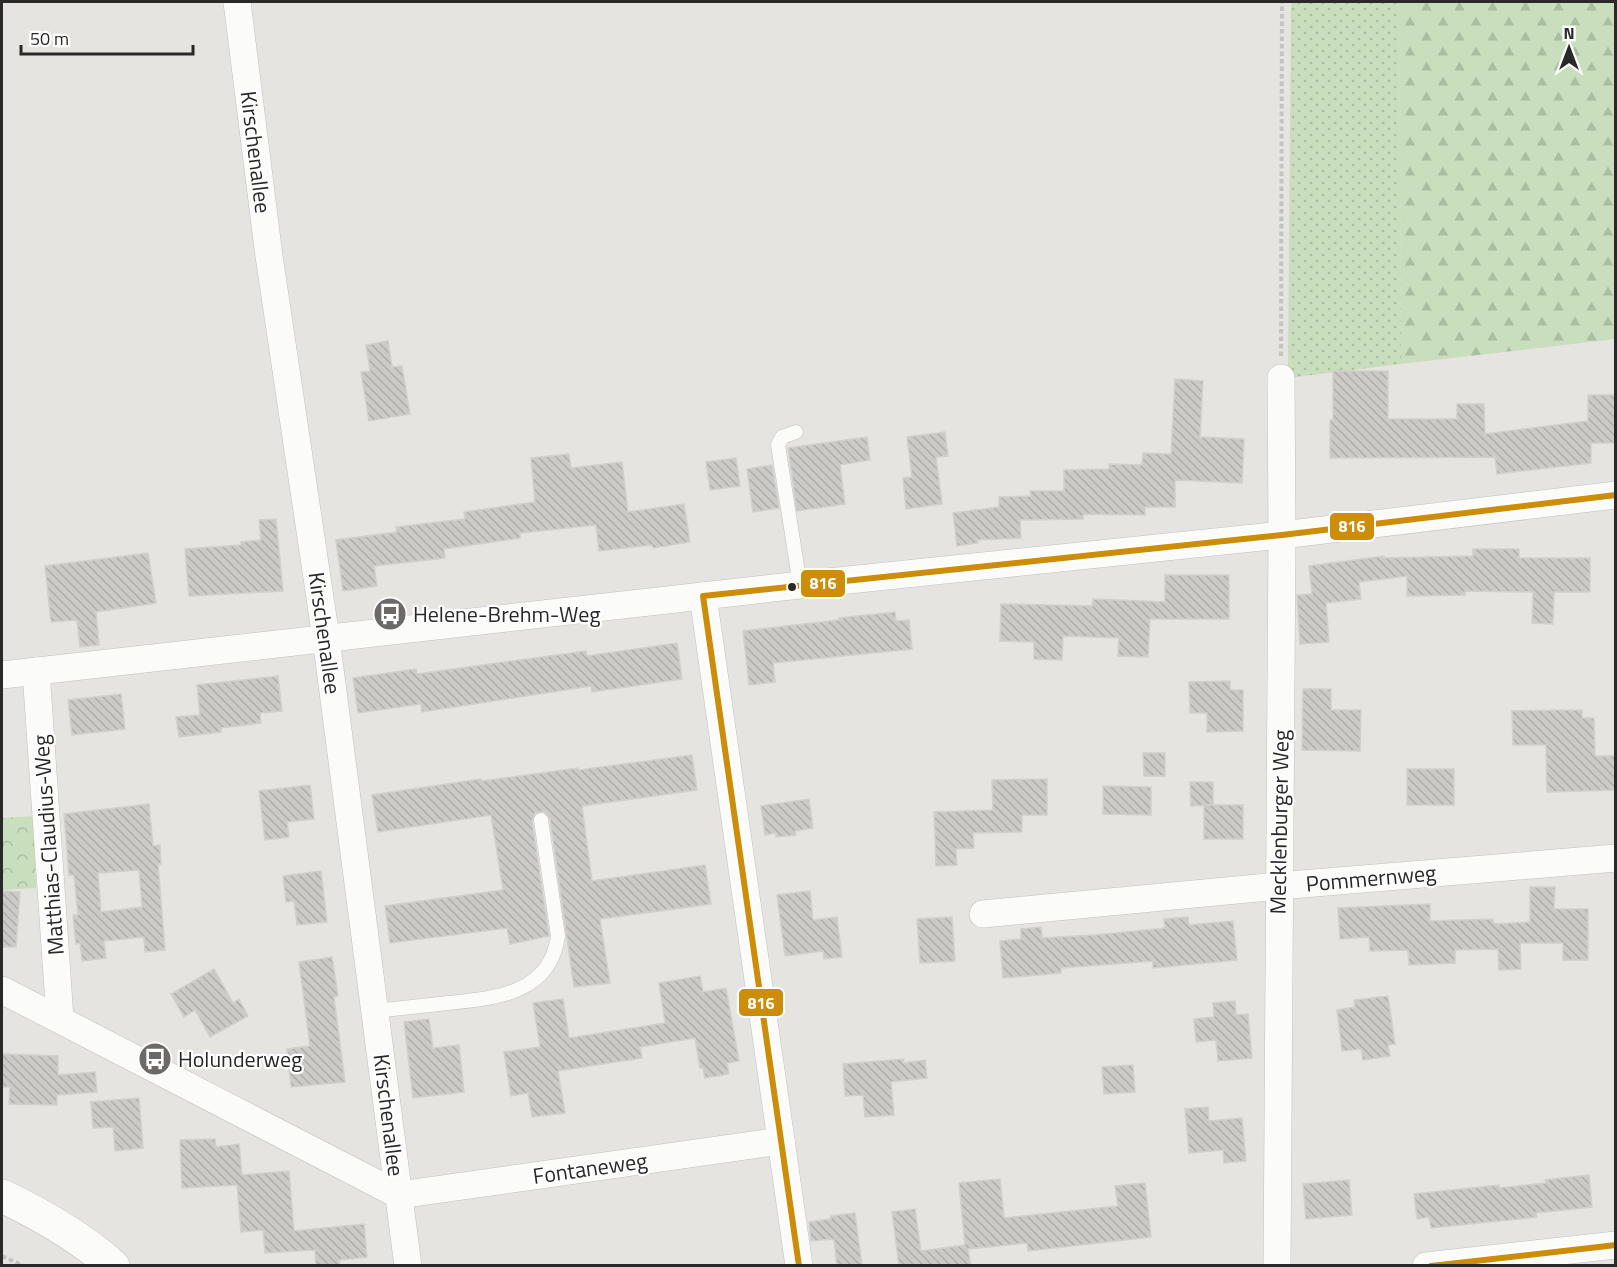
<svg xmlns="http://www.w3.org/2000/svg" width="1617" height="1267" viewBox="0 0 1617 1267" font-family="'Titillium Web',sans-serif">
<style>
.grass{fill:url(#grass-dots)}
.forest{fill:url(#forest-firs)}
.park{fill:url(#park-crowns)}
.building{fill:url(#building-back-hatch);stroke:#d1d0cc;stroke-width:1.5;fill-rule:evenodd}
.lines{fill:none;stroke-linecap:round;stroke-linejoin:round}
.service-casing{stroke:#c1c0c0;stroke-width:15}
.minor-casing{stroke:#c1c0c0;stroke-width:28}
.secondary-casing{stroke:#c1c0c0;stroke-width:34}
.path{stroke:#c3c3c2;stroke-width:4;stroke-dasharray:4.5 3;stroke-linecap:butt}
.service{stroke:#fbfbfa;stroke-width:14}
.minor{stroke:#fbfbfa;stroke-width:27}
.secondary{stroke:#fbfbfa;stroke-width:33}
.bus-1-casing{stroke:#fff;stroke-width:10}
.bus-1{stroke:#ce8d08;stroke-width:6}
.bus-dot{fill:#292929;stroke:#fff;stroke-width:2}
.labels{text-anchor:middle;stroke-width:4.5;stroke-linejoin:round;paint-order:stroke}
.street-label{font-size:22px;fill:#292929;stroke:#fff}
.poi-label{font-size:22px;fill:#292929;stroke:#fff;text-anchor:start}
.line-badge{stroke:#fff;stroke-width:2}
.badge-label{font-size:16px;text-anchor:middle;font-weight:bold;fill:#fff}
</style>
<defs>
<pattern id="grass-dots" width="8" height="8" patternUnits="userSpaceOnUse" patternTransform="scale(1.5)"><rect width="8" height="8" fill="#c8debc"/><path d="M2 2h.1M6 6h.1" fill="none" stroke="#acbea2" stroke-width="1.8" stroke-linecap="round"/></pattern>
<pattern id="forest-firs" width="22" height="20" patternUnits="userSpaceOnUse" patternTransform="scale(1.5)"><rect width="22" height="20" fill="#c8debc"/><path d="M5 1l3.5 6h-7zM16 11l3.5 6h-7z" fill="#acbea2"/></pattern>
<pattern id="park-crowns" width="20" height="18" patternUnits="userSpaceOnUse" patternTransform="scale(1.5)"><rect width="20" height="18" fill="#c8debc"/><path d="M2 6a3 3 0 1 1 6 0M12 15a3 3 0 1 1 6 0" fill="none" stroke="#acbea2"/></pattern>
<pattern id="building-back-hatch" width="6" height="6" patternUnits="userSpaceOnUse" patternTransform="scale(1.5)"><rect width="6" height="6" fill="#cbcac7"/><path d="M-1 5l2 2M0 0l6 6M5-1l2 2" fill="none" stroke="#aeaeab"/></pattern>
</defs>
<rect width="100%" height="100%" fill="#e6e4e0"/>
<polygon class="grass" points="1291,2 1399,2 1401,364 1288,378"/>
<polygon class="forest" points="1399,2 1615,2 1615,339 1401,364"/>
<polygon class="park" points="33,816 36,888 2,890 2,818"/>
<g class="building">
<polygon points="388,341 392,367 402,366 410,414 369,421 361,372 370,371 366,345"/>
<polygon points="1333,371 1388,371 1388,419 1457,419 1457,404 1484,404 1485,434 1588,421 1588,395 1616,395 1616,443 1591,443 1591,463 1497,474 1495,457 1330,458 1330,420 1333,420"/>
<polygon points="1175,379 1203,381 1200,437 1244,439 1242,483 1175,480 1175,507 1145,507 1145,515 1083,514 1083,519 1020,520 1021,538 977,540 978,543 957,546 953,513 999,507 999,497 1031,496 1030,491 1064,491 1064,470 1109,469 1109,464 1142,465 1143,453 1171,454"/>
<polygon points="945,432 948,456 936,457 942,504 906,509 903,478 912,477 907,437"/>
<polygon points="867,437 870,460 840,465 845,504 797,511 788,448"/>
<polygon points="569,454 571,468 622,462 628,512 684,504 690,542 653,548 652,545 599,551 596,525 520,533 520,538 444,549 445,558 374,566 377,586 343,591 336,540 397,532 396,527 465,519 464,512 535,502 531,458"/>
<polygon points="736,458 740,486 710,490 706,462"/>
<polygon points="772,465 779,508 753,512 747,469"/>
<polygon points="276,519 283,591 189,596 185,549 241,545 241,542 261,540 259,520"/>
<polygon points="1473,549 1519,549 1519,558 1590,558 1590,592 1554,592 1553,624 1532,623 1533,592 1465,591 1465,595 1407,596 1407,576 1359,582 1361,599 1326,603 1329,642 1300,644 1297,595 1312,594 1309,566 1384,556 1384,558 1473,556"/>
<polygon points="148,553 156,603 96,612 99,645 80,647 77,620 51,622 45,566"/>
<polygon points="1165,575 1229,575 1229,619 1150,619 1148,657 1118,656 1119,638 1063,636 1062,660 1034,659 1034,642 1000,641 1001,604 1092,606 1093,599 1165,602"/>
<polygon points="895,612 896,621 909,620 912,649 773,663 775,682 749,685 743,631 839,620 839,618"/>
<polygon points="677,643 682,679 592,692 591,686 422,712 421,704 358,713 353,678 416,669 417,674 586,651 587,656"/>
<polygon points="278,676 282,711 260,713 261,723 221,728 221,732 179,737 176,717 200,715 197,685"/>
<polygon points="1230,681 1230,690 1243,690 1243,731 1207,732 1207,713 1190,713 1189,682"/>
<polygon points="1303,689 1331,689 1331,710 1361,710 1360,751 1302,750"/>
<polygon points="121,694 125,729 72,735 68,700"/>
<polygon points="1582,710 1582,718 1594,718 1595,756 1616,756 1616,790 1547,792 1546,745 1513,745 1512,711"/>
<polygon points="1143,753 1165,753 1165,776 1144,776"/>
<polygon points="692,755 697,790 582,806 592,881 705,865 711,904 600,919 610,983 574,987 550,819 544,811 535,813 532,821 549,936 510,944 507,928 390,943 385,906 503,890 491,815 378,832 372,795 481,779 482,781 578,768 579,770"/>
<rect x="1407" y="769" width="47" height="36"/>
<polygon points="1047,779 1047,815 1022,815 1022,832 973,833 974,848 956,849 957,865 936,866 934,812 993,810 992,780"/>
<polygon points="1190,782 1213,782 1213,805 1191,806"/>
<polygon points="310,785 314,819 287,822 289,837 265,840 259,791"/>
<polygon points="1103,786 1151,787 1151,815 1103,814"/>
<polygon points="809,799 813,828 795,831 796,835 776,837 776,833 765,835 761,806"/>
<path d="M149 804 153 846 160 845 161 864H158L165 950 145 952 144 937 104 941 106 958 82 961 80 943 76 944 73 915H78L74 875H69L64 814ZM139 870 142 907 101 912 98 873Z"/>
<rect x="1204" y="805" width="39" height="34"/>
<polygon points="321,871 327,922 297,925 294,901 286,902 283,876"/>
<polygon points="1530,887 1555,887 1554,909 1588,909 1588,960 1563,960 1563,943 1520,943 1521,969 1499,970 1498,949 1455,950 1455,963 1409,965 1408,950 1370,951 1369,937 1340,939 1338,908 1430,904 1430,921 1493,919 1493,924 1530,922"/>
<polygon points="2,891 20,892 16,947 2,947"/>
<polygon points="810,891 813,920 837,917 842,957 824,959 823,951 785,956 777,895"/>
<polygon points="952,917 955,961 920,963 917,919"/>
<polygon points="1188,917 1189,925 1233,921 1237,960 1153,968 1153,961 1061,968 1061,973 1003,978 1000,941 1021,939 1021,929 1041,927 1042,938 1095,935 1165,928 1164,919"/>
<polygon points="332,957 338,996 334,997 345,1082 291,1087 287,1049 310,1046 299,962"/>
<polygon points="214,969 233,1003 239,999 248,1016 210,1037 195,1010 184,1017 171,994"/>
<polygon points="700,976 703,992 726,988 739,1061 727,1063 729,1074 705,1078 703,1068 700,1068 695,1038 640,1047 642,1058 558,1071 565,1113 532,1117 528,1093 511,1096 504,1052 540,1047 533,1003 563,999 569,1038 665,1023 659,983"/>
<polygon points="1388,996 1395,1044 1388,1045 1390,1056 1363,1060 1361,1049 1342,1051 1337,1010 1355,1007 1354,1000"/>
<polygon points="1235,1001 1236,1015 1248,1014 1252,1058 1218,1061 1216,1040 1196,1042 1194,1019 1214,1017 1213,1003"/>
<polygon points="429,1019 433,1048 459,1045 464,1092 413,1098 404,1022"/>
<polygon points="2,1054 58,1056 58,1075 95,1072 97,1092 57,1095 57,1105 9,1104 10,1087 2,1087"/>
<polygon points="904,1059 903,1063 925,1060 927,1078 891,1082 894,1115 865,1117 863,1095 845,1096 843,1064"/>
<polygon points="1133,1065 1135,1092 1104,1094 1102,1067"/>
<polygon points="139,1098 143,1148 115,1151 113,1127 93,1128 91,1102"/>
<polygon points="1208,1107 1209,1121 1242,1118 1246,1161 1224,1163 1223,1150 1189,1153 1185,1109"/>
<polygon points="215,1139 216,1147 239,1144 242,1175 289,1171 294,1231 364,1224 367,1257 339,1260 340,1266 316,1266 315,1250 265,1253 263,1230 241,1232 237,1185 182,1188 180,1140"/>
<polygon points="1589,1175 1592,1207 1536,1213 1537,1217 1431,1228 1429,1217 1417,1219 1414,1194 1499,1185 1499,1188 1546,1183 1545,1180"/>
<polygon points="1000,1179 1004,1218 1118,1206 1115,1186 1145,1183 1151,1237 1028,1251 1027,1243 968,1249 971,1266 899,1266 892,1212 915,1209 921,1251 965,1245 959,1183"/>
<polygon points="1349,1180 1352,1215 1306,1219 1303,1184"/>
<polygon points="855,1213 862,1266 837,1266 834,1239 811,1241 809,1222 831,1219 831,1216"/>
</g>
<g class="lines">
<defs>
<g id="service">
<polyline points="796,432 782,437 778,445 800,585"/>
<path d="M375 1011C399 1008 424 1006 448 1003 496 998 550 994 558 936L541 820"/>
</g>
<g id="minor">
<polyline points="237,2 269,256 326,638 408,1266"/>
<polyline points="703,596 799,1266"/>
<polyline points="36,671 60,1019"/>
<polyline points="2,675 800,585 1282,535 1616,495"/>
<polyline points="983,914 1278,886 1616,858"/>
<polyline points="2,990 399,1195 781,1141"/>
<polyline points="1277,1266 1282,535 1281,378"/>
<polyline points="1426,1266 1616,1245"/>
</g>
<path id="secondary" d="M2 1196C42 1215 79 1236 113 1266"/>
</defs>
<use href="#service" class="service-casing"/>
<use href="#minor" class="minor-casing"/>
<use href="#secondary" class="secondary-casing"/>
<g class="path">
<polyline points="1281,356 1282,2"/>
<polyline points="2,1256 24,1266"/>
</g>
<use href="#service" class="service"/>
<use href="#minor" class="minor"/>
<use href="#secondary" class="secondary"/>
<defs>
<g id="bus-1">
<polyline points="799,1266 703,596 1282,535 1616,495"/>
<polyline points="1431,1266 1616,1245"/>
</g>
</defs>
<use href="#bus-1" class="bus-1-casing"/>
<use href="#bus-1" class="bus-1"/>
</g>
<defs>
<symbol id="bus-disc" viewBox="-11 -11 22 22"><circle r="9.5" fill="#6b6a69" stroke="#fff"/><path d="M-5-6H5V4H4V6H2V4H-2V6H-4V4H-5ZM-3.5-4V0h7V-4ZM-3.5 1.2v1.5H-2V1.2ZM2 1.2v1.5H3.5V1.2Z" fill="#fff"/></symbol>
</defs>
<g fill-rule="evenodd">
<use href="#bus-disc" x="371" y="595" width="38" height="38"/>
<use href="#bus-disc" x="136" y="1040" width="38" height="38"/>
</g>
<circle class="bus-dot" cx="792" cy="587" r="5"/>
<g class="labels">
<g class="street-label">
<text transform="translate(256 152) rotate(83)" y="8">Kirschenallee</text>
<text transform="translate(325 633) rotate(82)" y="8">Kirschenallee</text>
<text transform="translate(1279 822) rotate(-89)" y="8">Mecklenburger Weg</text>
<text transform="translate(48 845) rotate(-94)" y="8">Matthias-Claudius-Weg</text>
<text transform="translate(1371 878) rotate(-5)" y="8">Pommernweg</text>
<text transform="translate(389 1115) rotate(83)" y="8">Kirschenallee</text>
<text transform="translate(590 1168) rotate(-8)" y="8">Fontaneweg</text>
</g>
<g class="poi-label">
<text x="413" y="622">Helene-Brehm-Weg</text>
<text x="178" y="1067">Holunderweg</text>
</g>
</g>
<g class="line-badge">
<rect x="1329" y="512" width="46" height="29" rx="6" fill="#ce8d08"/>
<rect x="800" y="569" width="46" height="29" rx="6" fill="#ce8d08"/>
<rect x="738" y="988" width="46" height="29" rx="6" fill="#ce8d08"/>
</g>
<g class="badge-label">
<text x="1352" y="532">816</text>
<text x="823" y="589">816</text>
<text x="761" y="1009">816</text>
</g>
<rect width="1617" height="1267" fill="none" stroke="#292929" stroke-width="6"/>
<g transform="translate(1569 48)" stroke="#ffffff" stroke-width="4.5" paint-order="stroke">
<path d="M0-4.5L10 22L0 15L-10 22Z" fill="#292929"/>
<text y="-9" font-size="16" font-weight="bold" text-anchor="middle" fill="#292929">N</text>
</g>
<path d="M21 45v9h172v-9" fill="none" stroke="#292929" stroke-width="3"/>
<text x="30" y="45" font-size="18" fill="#292929" stroke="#ffffff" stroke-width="4.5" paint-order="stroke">50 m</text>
</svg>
